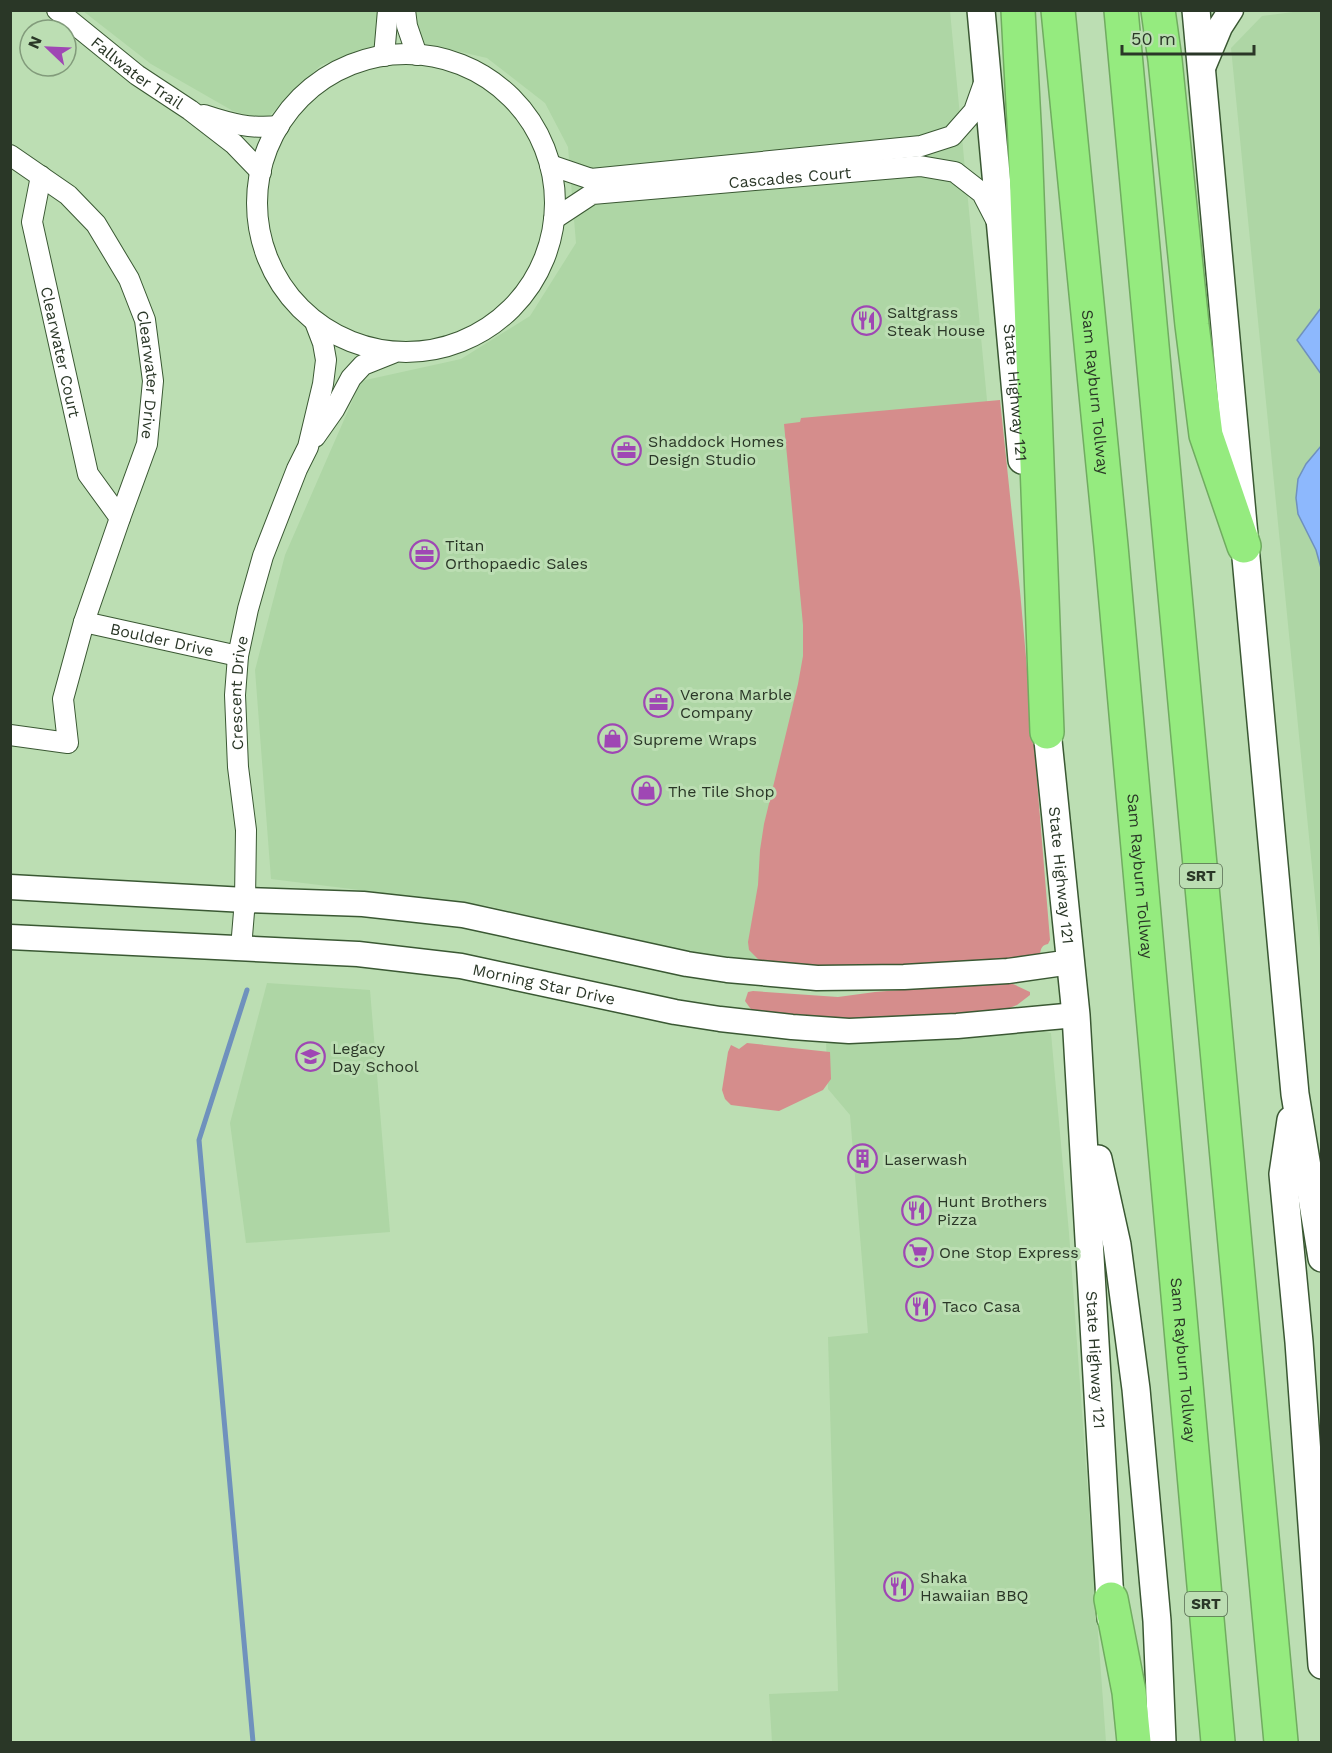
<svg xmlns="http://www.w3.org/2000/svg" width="1332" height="1753" viewBox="0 0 1332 1753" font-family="'Work Sans',sans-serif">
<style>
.built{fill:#aed6a5}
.green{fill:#d58d8c}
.water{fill:#8db8fd;stroke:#6f91bd;stroke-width:1.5}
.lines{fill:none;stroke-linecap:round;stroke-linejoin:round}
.stream{stroke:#6f91bd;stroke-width:5}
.minor-casing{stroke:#3a5833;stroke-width:22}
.tertiary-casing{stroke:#3a5833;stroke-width:27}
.secondary-casing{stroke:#3a5833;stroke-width:30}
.motorway-casing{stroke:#70ac60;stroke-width:36}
.minor{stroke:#fff;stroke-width:20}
.tertiary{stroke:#fff;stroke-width:24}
.secondary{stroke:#fff;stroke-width:27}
.motorway{stroke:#95eb7f;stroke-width:33}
.labels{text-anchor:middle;stroke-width:6;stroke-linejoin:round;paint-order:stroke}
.shield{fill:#bcdeb3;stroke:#566951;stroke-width:1.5}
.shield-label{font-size:15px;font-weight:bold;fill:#2a3727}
.street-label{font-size:16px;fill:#2a3727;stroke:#bcdeb3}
.poi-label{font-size:16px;fill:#2a3727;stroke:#bcdeb3;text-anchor:start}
</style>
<rect width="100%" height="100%" fill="#bcdeb3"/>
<g class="built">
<polygon points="83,11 382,11 383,44 321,65 265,120 233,111 151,64"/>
<polygon points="412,11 950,11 1039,947 816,965 683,952 488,906 271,879 255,670 285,555 361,381 461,359 530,316 576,243 568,147 545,103 487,58 413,41"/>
<polygon points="1301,11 1321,11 1321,958 1231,48 1262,16"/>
<polygon points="267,983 370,990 390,1232 246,1243 230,1123"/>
<polygon points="1033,1030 1051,1033 1069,1233 1106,1742 772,1742 769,1694 838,1691 828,1337 868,1333 850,1115 828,1089 826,1041"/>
</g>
<g class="green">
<path d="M1000 400 1020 591 1036 768 1050 940 1048 944C1042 945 1041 948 1040 954L1031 958 916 969H819L762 963 749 950 748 942 758 885 760 850 764 824 798 684 803 656V625L784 424 800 422 801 418Z"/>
<polygon points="997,982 1013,984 1030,992 1030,995 1017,1005 1002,1011 945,1017 841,1019 757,1013 750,1008 745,1001 748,992 753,991 838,997 875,992"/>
<polygon points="747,1043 830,1052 831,1079 823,1090 779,1111 731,1105 725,1099 722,1090 728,1052 731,1045 739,1049"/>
</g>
<g class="water">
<polygon points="1321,308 1322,308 1321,374 1297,340"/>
<polygon points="1321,446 1321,568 1316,550 1298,514 1296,498 1298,479 1306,464"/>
</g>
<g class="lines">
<polyline class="stream" points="247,990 199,1140 253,1742"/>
<defs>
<g id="minor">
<path id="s1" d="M57 10 137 75 190 110 234 144 261 172"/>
<polyline points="405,10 407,26 417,55"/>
<circle cx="406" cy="203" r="149"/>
<polyline points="384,56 388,10"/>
<path d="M204 115C231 124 251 129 279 126"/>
<path id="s2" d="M10 155 68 195 96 224 129 279 145 320 153 381 147 444 120 518 84 622 63 699 68 743 10 735"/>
<polyline points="550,165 591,179 921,146 952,136 974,111 985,80"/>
<path id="s3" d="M41 176 32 222 88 474 120 518"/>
<path id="s4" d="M554 219 592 194 920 166 955 172 982 193 997 222"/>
<polyline points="315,437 334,410 351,378 363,365 393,353"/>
<path id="s5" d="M84 622 238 656"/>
<path id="s6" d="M241 948 245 900 246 830 238 767 235 695 238 656 248 609 263 556 297 469 308 447 323 384 326 360 323 343 315 322"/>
</g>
<g id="tertiary">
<polyline points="1202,70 1220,27 1231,10"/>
<polyline points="10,887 245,900 363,904 463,915 687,964 727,970 817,978 904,977 1008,971 1071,962"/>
<path id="s7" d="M10 937 358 954 461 966 675 1012 720 1019 792 1027 849 1031 957 1026 1076 1015"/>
</g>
<g id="secondary">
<path id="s8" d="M981 10 1022 460"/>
<polyline points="1196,10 1295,1094 1322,1258"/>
<path id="s9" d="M1045 711 1076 1015 1111 1618"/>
<polyline points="1291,1120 1283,1174 1299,1342 1322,1665"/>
<polyline points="1098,1159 1117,1245 1136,1389 1157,1621 1162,1742"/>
</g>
<g id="motorway">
<polyline points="1018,10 1025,141 1047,732"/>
<path id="s10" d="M1058 10 1111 546 1218 1742"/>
<polyline points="1121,10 1281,1742"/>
<polyline points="1158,10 1165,60 1192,325 1206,435 1244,546"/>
<polyline points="1111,1599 1129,1692 1134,1742"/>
</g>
</defs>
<use href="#minor" class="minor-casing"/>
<use href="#tertiary" class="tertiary-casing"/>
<use href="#secondary" class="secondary-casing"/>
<use href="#motorway" class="motorway-casing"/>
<use href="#minor" class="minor"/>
<use href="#tertiary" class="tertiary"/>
<use href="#secondary" class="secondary"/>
<use href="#motorway" class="motorway"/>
</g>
<defs>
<symbol id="restaurant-ring" viewBox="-11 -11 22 22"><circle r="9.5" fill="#bcdeb3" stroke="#9f47b4" stroke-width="1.5"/><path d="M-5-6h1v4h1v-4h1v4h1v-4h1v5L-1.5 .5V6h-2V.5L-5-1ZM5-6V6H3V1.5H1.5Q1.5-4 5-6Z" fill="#9f47b4"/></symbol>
<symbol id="office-ring" viewBox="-11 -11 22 22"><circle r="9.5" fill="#bcdeb3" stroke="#9f47b4" stroke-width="1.5"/><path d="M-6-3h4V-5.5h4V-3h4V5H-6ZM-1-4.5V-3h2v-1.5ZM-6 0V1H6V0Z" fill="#9f47b4"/></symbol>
<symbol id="shop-ring" viewBox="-11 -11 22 22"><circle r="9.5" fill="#bcdeb3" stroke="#9f47b4" stroke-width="1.5"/><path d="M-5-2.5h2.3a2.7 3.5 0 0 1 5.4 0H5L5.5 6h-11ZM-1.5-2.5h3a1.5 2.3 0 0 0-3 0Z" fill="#9f47b4"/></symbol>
<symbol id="school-ring" viewBox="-11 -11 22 22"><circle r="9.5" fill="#bcdeb3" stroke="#9f47b4" stroke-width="1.5"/><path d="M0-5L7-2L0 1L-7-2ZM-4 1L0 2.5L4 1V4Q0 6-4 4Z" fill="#9f47b4"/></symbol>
<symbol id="building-ring" viewBox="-11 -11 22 22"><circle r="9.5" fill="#bcdeb3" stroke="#9f47b4" stroke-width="1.5"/><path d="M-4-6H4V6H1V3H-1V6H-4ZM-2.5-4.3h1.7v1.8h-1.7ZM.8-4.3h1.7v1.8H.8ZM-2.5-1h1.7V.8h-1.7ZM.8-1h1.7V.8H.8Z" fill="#9f47b4"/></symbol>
<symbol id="supermarket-ring" viewBox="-11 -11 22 22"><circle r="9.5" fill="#bcdeb3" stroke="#9f47b4" stroke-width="1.5"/><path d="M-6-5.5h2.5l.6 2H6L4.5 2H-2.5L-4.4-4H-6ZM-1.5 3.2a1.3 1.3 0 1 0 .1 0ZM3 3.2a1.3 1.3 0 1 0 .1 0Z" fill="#9f47b4"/></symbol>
</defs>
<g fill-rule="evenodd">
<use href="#restaurant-ring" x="850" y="304" width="33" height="33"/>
<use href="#office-ring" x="610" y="434" width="33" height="33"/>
<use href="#office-ring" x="408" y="538" width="33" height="33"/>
<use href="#office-ring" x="642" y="686" width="33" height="33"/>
<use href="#shop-ring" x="596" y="722" width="33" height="33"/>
<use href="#shop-ring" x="630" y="774" width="33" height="33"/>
<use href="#school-ring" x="294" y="1040" width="33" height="33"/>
<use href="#building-ring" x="846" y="1142" width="33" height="33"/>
<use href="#restaurant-ring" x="900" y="1194" width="33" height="33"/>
<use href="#supermarket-ring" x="902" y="1236" width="33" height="33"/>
<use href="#restaurant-ring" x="904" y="1290" width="33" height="33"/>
<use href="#restaurant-ring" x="882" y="1570" width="33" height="33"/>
</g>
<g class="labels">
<g class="shield">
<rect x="1180" y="864" width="42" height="24" rx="4.5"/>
<rect x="1185" y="1592" width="42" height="24" rx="4.5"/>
</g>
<g class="shield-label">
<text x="1201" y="881">SRT</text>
<text x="1206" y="1609">SRT</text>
</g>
<g class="street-label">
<text dy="6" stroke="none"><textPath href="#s1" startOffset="102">Fallwater Trail</textPath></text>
<text dy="6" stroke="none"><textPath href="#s4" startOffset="244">Cascades Court</textPath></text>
<text dy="6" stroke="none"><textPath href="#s3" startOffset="180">Clearwater Court</textPath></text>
<text dy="6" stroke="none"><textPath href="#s2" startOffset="274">Clearwater Drive</textPath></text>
<text dy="6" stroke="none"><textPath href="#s8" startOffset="384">State Highway 121</textPath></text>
<text dy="6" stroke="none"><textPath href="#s10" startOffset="384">Sam Rayburn Tollway</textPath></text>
<text dy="6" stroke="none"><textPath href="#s5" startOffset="80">Boulder Drive</textPath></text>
<text dy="6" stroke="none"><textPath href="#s6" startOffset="256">Crescent Drive</textPath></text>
<text dy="6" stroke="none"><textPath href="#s9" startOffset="165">State Highway 121</textPath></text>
<text dy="6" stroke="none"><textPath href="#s10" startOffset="870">Sam Rayburn Tollway</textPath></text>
<text dy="6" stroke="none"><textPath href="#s7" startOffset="537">Morning Star Drive</textPath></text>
<text dy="6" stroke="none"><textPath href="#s9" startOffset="651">State Highway 121</textPath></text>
<text dy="6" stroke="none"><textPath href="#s10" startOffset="1356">Sam Rayburn Tollway</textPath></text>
</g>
<g class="poi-label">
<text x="887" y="318">Saltgrass<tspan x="887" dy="18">Steak House</tspan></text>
<text x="648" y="447">Shaddock Homes<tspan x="648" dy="18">Design Studio</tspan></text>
<text x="445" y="551">Titan<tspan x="445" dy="18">Orthopaedic Sales</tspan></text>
<text x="680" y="700">Verona Marble<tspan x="680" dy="18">Company</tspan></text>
<text x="633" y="745">Supreme Wraps</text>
<text x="668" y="797">The Tile Shop</text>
<text x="332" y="1054">Legacy<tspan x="332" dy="18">Day School</tspan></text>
<text x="884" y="1165">Laserwash</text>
<text x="937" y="1207">Hunt Brothers<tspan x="937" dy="18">Pizza</tspan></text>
<text x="939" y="1258">One Stop Express</text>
<text x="942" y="1312">Taco Casa</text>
<text x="920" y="1583">Shaka<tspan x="920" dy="18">Hawaiian BBQ</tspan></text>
</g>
</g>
<rect width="1332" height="1753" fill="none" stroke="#2a3727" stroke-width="24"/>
<g transform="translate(48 48) rotate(293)"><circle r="28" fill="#bcdeb3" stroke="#829b7b" stroke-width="1.5"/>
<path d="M0-4.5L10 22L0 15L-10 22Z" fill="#9f47b4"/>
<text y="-9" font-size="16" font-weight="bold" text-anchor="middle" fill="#2a3727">N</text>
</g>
<path d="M1122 45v9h132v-9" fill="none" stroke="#2a3727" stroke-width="3"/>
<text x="1131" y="45" font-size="18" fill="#2a3727" stroke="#bcdeb3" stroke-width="4.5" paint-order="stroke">50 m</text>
</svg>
